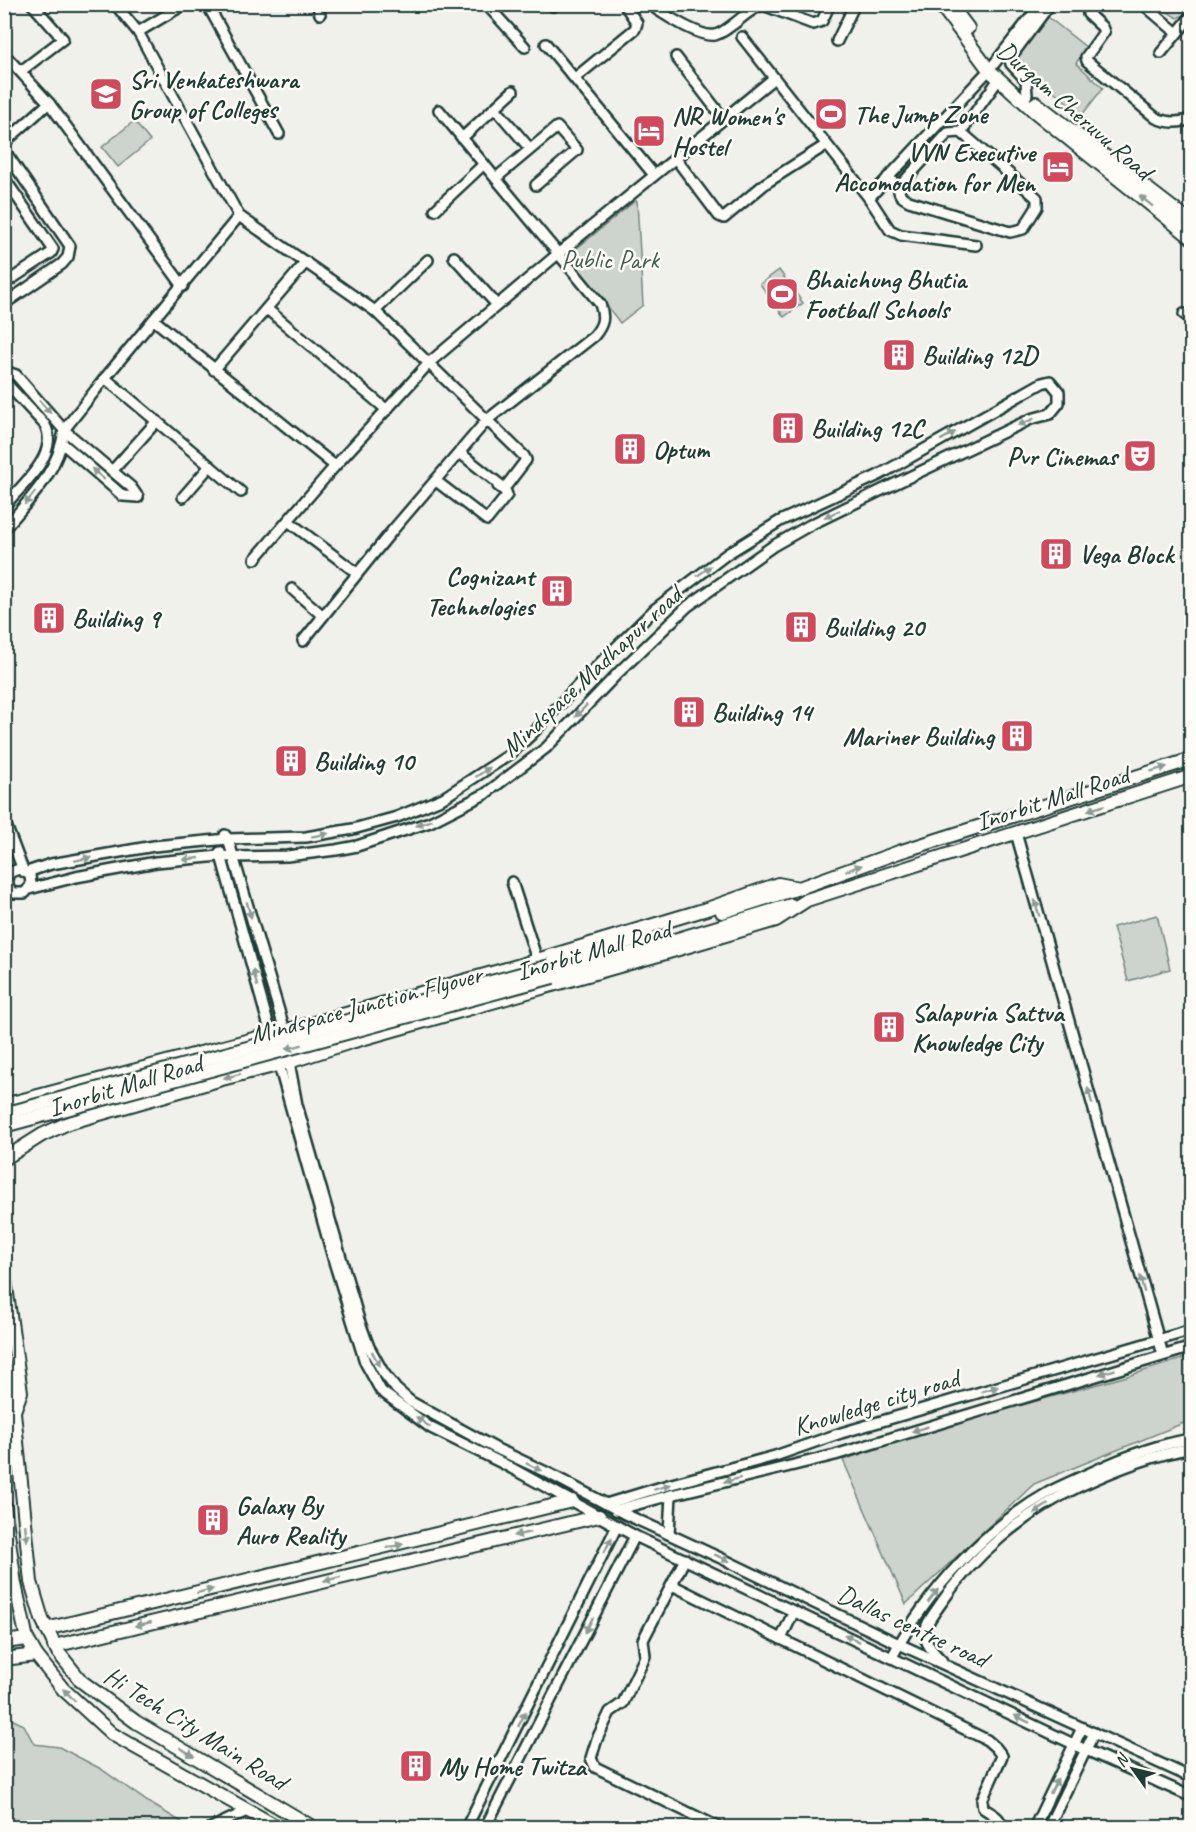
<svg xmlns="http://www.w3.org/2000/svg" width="1196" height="1832" viewBox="0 0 1196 1832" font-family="Caveat,sans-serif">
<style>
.green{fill:#cdd3cd;stroke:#768880;stroke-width:1.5}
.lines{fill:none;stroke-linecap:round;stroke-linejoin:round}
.major-tunnel{stroke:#c6cdc6;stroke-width:12;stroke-dasharray:12 6;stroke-linecap:butt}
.minor-casing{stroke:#1f3d34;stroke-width:14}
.major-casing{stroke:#1f3d34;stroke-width:16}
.minor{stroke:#fdfcf7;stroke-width:9}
.major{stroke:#fdfcf7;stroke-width:12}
.major-bridge-casing{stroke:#1f3d34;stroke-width:16;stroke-linecap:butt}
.major-bridge{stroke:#fdfcf7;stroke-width:12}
.oneway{fill:#8e9c96}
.labels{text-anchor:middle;stroke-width:5;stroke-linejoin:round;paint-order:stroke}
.poi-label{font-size:26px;font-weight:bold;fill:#1f3d34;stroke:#fdfcf7;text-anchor:start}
.street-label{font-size:26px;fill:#1f3d34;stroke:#fdfcf7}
.park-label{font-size:26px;fill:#425b53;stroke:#fdfcf7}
</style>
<rect width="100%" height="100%" fill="#f0f1eb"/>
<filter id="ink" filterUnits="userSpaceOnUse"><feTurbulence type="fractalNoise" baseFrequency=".0167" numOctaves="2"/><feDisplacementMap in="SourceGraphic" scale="12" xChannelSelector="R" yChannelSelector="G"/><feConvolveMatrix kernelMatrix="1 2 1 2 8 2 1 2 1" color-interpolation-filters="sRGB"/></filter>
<g filter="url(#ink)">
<g class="green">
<polygon points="1157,5 1191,5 1182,16 1177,18"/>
<polygon points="1048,17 1087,48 1076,63 1103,88 1082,115 1016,59"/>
<polygon points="134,121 150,141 118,167 102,147"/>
<polygon points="635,201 637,201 643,305 620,323 571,259 571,253"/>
<polygon points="779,270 803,303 784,317 760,284"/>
<polygon points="1157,915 1170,969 1128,981 1113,927"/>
<polygon points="1191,1356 1191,1420 1034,1484 906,1604 843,1460 938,1428 1131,1375"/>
<polygon points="5,1716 24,1725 34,1744 59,1747 101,1769 148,1802 190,1827 5,1827"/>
</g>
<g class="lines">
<polyline class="major-tunnel" points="4,1354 7,1370"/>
<defs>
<g id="minor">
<polyline points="115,4 138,32 239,216 375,311 524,456 526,460 507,485 503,487 460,453"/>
<polyline points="207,4 279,134"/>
<polyline points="317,4 320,14"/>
<polyline points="486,4 525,47"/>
<polyline points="552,4 553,6"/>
<path d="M655 4 656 9C668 17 702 38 715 35 723 33 729 27 735 23 744 16 752 8 763 5L813 24 822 21 830 4"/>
<path d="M1093 4 1088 14 1102 27 1104 32 1086 57 1087 61 1156 118C1168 123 1180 124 1192 118"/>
<polyline points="1143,4 1177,33"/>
<polyline points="138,32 185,4"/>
<polyline points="742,37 869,198 890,230 901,235 976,245"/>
<polyline points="837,41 855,4"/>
<polyline points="546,44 654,175"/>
<polyline points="1161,53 1192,15"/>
<polyline points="4,54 49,103 183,286"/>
<polyline points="676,57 723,118"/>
<polyline points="994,64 1041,4"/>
<polyline points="21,71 63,39 32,4"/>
<polyline points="575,78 635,29 637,23 624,4"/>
<polyline points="1027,95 1026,80 1011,64 1010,58 1050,4"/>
<polyline points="495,108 526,144"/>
<polyline points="462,138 513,91"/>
<polyline points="4,143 49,103"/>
<polyline points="4,150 70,246 68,257 62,264 4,304"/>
<polyline points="676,159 719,216 724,218 766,183 826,145"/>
<path d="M888 177 899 187C898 195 902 197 909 201L1010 232 1023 229 1037 207V198L961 132 999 79"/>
<polyline points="4,178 53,249 51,253 4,284"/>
<polyline points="496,178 557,127 577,150 536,185"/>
<polyline points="899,187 948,133 961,132"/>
<polyline points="869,198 989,70"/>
<polyline points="435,210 484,164"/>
<polyline points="454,257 497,305"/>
<polyline points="267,309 387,410"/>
<polyline points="375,311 428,260"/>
<polyline points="1184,314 1192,320"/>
<polyline points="154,320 335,466"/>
<polyline points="214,370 306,262"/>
<path d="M4 371 16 375 64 430C59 471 30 499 4 529"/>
<polyline points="105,378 241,492"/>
<path d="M4 381 45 425C60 454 22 485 4 506"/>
<polyline points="62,443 123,496 138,497"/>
<polyline points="113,470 157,421"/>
<polyline points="436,481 487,520 507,495 506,492 498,486"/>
<polyline points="138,497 131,487 64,430 105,378 239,216"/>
<polyline points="183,497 210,466"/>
<polyline points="288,521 357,573"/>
<polyline points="255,559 335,466 430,362 559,253 774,78"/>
<polyline points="292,589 323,616"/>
<path d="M303 641 392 531 487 420 594 336C603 325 605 318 600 304L439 110"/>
<polyline points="4,820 23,870"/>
<polyline points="1016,833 1163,1355"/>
<polyline points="225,835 228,839 285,1031"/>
<polyline points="220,852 271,1034"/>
<polyline points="27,872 51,864 154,846 228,839 306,837 353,829 397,817 443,798 509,755 532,734 581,682 655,609 727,554 780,521 879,475 1042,383 1050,381 1059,392 1059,403 1050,414 1031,419 884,489 810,525 773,546 688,606 620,671 546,748 485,794 430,822 357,846 336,850 287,856 232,857 220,856 156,862 76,877 29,889"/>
<polyline points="4,879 11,872 19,869 30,875 31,885 25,893 13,893 9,889 7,878"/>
<polyline points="512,882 537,960"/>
<polyline points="289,1062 297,1105 359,1320 369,1347 383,1372 396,1389 411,1402 495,1448 548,1473 627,1515 727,1561 899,1644 1192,1778"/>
<polyline points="279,1065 335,1265 365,1362 381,1391 431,1428 504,1464 635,1536 1086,1750 1192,1797"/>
<polyline points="606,1504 668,1485 775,1456 841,1433 1192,1330"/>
<polyline points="616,1510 671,1495 835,1455 1192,1347"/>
<polyline points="669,1534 671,1495"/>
<polyline points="685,1559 643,1640 645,1656 643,1661 623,1703 610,1712 597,1739 591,1758 595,1767 720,1828"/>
<polyline points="672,1585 781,1639"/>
<path d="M794 1611 781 1639 987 1740 996 1748 1002 1756 982 1800 983 1808C991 1814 1002 1817 1001 1828"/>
<path d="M892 1657C928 1590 985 1528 1051 1491 1065 1484 1079 1478 1092 1472 1124 1457 1157 1444 1192 1439"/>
<path d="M942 1661C935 1654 926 1645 925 1635 925 1624 933 1615 939 1606 973 1555 1024 1513 1080 1486 1116 1469 1152 1455 1192 1448"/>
<polyline points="211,1828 249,1810"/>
<polyline points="466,1828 617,1526"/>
<polyline points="485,1828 635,1536"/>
<polyline points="1034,1828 1082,1728"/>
<polyline points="1048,1828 1094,1733"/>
</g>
<g id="major">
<polyline points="940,4 989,70 999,79 1034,111 1192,238"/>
<polyline points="950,4 968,28"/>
<polyline points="1036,103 1192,223"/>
<polyline points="722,912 799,888 899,852 1192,759"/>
<polyline points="550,966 648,935"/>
<polyline points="561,974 791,905"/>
<polyline points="4,1105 310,1024 517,966 710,908 778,884 799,888"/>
<polyline points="4,1159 42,1135 68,1123 222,1079 289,1062 351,1042 662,954 776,920 807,900 1192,776"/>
<polyline points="4,1273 21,1392 14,1411"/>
<polyline points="7,1370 14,1412 31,1582 42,1619 58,1652 81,1681 136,1722 314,1828"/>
<polyline points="4,1504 15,1584 27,1639 36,1655 63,1689 112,1734 279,1828"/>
<polyline points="46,1629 572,1501"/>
<polyline points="4,1642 27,1639"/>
<polyline points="54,1646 599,1516"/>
<polyline points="4,1659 36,1655"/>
</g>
</defs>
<use href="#minor" class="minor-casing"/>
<use href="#major" class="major-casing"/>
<use href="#minor" class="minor"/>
<use href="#major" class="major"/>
<defs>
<g id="major-bridge">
<polyline points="4,1114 550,966"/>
<polyline points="4,1126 553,977"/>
</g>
</defs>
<use href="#major-bridge" class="major-bridge-casing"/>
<use href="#major-bridge" class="major-bridge"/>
</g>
<defs><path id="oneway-solid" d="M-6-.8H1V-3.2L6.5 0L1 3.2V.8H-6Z" transform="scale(1.5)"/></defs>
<g class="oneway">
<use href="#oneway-solid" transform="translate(1146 201) rotate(-141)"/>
<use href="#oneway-solid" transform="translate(45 407) rotate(49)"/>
<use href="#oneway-solid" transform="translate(1026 422) rotate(158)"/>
<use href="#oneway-solid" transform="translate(948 436) rotate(-29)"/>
<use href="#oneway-solid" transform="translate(98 474) rotate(-139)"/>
<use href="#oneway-solid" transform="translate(30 498) rotate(130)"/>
<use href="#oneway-solid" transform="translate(832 514) rotate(154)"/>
<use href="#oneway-solid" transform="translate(704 571) rotate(-36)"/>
<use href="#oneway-solid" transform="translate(581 711) rotate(134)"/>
<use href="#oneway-solid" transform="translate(1159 769) rotate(-17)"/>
<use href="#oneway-solid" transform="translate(483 772) rotate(-33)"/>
<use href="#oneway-solid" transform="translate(1096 808) rotate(163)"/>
<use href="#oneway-solid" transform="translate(424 823) rotate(160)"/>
<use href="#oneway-solid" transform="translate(320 835) rotate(-10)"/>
<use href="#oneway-solid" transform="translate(83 859) rotate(-12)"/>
<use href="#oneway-solid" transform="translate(191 859) rotate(174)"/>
<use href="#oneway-solid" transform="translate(854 868) rotate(-20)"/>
<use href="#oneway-solid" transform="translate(1037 908) rotate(-106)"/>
<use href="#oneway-solid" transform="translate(249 910) rotate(74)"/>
<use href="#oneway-solid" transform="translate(255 978) rotate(-105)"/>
<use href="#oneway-solid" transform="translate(294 1047) rotate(165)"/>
<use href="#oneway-solid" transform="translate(232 1076) rotate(166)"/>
<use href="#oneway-solid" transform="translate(1090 1096) rotate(-106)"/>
<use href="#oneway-solid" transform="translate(1142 1284) rotate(-105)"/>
<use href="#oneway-solid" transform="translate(376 1359) rotate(62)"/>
<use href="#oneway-solid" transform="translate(1107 1372) rotate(163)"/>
<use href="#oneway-solid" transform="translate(990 1389) rotate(-17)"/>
<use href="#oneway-solid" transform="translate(423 1422) rotate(-145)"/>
<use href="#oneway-solid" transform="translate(920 1429) rotate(163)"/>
<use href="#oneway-solid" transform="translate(534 1467) rotate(25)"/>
<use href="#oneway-solid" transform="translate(732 1480) rotate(166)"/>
<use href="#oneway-solid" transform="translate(662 1487) rotate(-18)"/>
<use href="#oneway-solid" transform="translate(1041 1509) rotate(147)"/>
<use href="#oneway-solid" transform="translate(26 1533) rotate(84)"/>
<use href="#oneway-solid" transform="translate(522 1534) rotate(167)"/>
<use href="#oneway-solid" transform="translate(608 1545) rotate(-64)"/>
<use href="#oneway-solid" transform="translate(395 1546) rotate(-14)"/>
<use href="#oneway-solid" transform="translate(722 1558) rotate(25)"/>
<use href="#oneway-solid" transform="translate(332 1579) rotate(167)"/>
<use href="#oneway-solid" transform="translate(205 1591) rotate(-14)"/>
<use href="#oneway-solid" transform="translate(933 1596) rotate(-52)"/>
<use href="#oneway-solid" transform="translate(143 1624) rotate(167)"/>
<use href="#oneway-solid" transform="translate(589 1625) rotate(117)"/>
<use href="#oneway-solid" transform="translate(852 1638) rotate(-155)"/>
<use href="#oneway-solid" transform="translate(69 1695) rotate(-135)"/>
<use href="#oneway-solid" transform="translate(522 1719) rotate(-64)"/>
<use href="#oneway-solid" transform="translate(1022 1719) rotate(-154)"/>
<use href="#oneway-solid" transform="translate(187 1752) rotate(31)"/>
<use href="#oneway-solid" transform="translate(1054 1786) rotate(-64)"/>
</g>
</g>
<defs>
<symbol id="university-square" viewBox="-11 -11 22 22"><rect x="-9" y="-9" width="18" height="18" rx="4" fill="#d1495b" stroke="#fdfcf7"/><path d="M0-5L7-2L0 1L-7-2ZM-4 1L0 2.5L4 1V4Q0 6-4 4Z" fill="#fff"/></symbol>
<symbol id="stadium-square" viewBox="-11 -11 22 22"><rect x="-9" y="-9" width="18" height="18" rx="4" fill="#d1495b" stroke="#fdfcf7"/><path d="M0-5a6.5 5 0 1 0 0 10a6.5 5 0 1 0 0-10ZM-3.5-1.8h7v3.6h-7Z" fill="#fff"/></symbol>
<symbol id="hotel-square" viewBox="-11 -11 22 22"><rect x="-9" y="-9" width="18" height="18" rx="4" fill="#d1495b" stroke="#fdfcf7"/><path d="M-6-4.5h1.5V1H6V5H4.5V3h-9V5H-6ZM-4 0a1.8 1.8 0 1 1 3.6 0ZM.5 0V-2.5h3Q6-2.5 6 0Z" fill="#fff"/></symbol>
<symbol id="building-square" viewBox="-11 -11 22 22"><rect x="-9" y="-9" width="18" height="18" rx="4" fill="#d1495b" stroke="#fdfcf7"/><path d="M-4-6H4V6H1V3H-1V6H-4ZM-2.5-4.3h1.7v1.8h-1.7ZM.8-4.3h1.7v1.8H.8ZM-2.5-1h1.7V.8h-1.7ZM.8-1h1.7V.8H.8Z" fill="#fff"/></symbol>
<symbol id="theatre-square" viewBox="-11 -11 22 22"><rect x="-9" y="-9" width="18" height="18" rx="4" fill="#d1495b" stroke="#fdfcf7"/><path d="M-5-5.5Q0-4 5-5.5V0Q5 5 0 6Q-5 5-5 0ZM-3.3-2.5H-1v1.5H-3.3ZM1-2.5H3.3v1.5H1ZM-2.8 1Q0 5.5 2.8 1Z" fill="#fff"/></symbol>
</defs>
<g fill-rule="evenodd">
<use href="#university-square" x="87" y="75" width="38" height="38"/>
<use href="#stadium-square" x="812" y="95" width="38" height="38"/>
<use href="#hotel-square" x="630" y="112" width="38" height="38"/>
<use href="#hotel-square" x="1039" y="148" width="38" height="38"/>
<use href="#stadium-square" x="763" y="275" width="38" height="38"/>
<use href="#building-square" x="880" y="336" width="38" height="38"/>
<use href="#building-square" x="769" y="409" width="38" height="38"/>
<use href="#building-square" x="611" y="430" width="38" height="38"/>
<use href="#theatre-square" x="1121" y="437" width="38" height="38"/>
<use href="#building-square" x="1037" y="535" width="38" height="38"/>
<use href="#building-square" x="538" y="572" width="38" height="38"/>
<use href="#building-square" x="30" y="599" width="38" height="38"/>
<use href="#building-square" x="782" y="608" width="38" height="38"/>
<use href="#building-square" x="670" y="693" width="38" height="38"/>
<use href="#building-square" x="998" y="717" width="38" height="38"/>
<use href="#building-square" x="272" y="742" width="38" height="38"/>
<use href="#building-square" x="870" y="1008" width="38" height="38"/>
<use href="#building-square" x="194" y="1501" width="38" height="38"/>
<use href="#building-square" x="397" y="1747" width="38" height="38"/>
</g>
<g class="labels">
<g class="poi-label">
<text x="129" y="88">Sri Venkateshwara<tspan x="129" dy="30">Group of Colleges</tspan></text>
<text x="854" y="123">The Jump Zone</text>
<text x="672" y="125">NR Women's<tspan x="672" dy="30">Hostel</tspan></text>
<text x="1035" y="161" text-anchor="end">VVN Executive<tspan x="1035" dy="30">Accomodation for Men</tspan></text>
<text x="805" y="288">Bhaichung Bhutia<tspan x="805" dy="30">Football Schools</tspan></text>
<text x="922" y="364">Building 12D</text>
<text x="811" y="437">Building 12C</text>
<text x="653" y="458">Optum</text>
<text x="1117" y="465" text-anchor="end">Pvr Cinemas</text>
<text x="1079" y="563">Vega Block</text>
<text x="534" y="585" text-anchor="end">Cognizant<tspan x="534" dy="30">Technologies</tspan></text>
<text x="72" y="627">Building 9</text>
<text x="824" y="636">Building 20</text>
<text x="712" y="721">Building 14</text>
<text x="994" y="745" text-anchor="end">Mariner Building</text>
<text x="314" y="770">Building 10</text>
<text x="912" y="1021">Salapuria Sattva<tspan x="912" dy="30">Knowledge City</tspan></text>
<text x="236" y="1514">Galaxy By<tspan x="236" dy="30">Auro Reality</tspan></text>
<text x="439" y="1775">My Home Twitza</text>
</g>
<g class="street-label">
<text transform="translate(1075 110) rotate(41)" y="9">Durgam Cheruvu Road</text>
<text transform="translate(591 671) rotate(-43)" y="9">Mindspace Madhapur road</text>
<text transform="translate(1052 798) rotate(-18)" y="9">Inorbit Mall Road</text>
<text transform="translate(593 950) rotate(-16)" y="9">Inorbit Mall Road</text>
<text transform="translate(366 1004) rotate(-15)" y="9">Mindspace Junction Flyover</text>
<text transform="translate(125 1085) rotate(-17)" y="9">Inorbit Mall Road</text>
<text transform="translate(876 1402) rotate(-17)" y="9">Knowledge city road</text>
<text transform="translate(913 1626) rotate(25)" y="9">Dallas centre road</text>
<text transform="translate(196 1728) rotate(32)" y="9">Hi Tech City Main Road</text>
</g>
<g class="park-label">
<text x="610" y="268">Public Park</text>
</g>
</g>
<rect width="1196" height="1832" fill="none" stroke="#fdfcf7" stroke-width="24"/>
<rect x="12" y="12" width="1172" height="1808" fill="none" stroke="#1f3d34" stroke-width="2" filter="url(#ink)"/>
<g transform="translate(1133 1769) rotate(304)" stroke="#fdfcf7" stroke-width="4.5" paint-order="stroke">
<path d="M0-4.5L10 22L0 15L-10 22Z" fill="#1f3d34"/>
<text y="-9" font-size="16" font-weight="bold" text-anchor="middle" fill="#1f3d34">N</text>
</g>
</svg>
